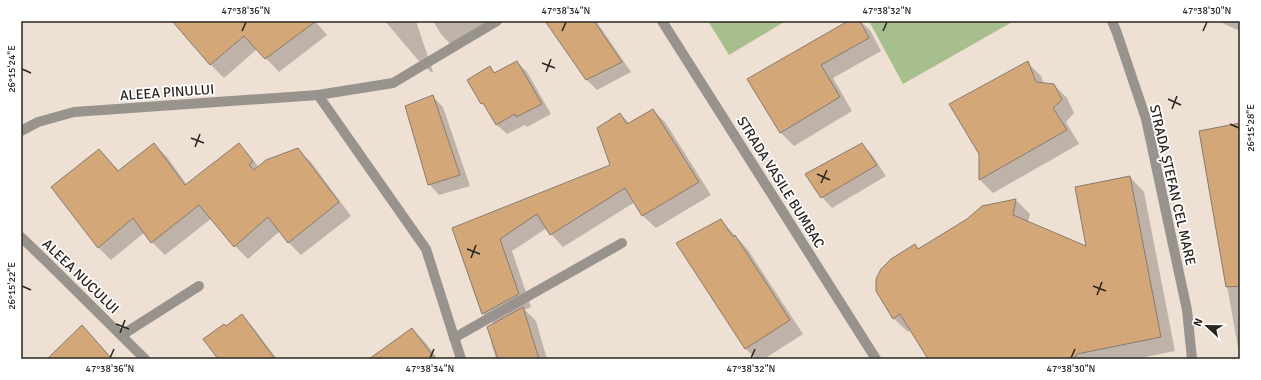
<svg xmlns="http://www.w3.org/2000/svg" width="1261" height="380" viewBox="0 0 1261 380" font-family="Signika,sans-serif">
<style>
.green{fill:#a7bf8c}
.shadow{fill:#0003}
.building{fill:#d3a778;stroke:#877b6f}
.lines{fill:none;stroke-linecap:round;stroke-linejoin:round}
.minor{stroke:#99938e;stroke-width:10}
.ticks{fill:none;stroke:#29241f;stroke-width:1.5}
.labels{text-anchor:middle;stroke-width:3.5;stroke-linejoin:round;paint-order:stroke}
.street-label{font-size:14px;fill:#29241f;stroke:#fff}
.neatline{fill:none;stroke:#29241f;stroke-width:1.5}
.ticks-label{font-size:10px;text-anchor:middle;fill:#29241f}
</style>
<rect width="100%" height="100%" fill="#efe0d4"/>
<g class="green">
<polygon points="708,21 786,21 729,55"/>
<polygon points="869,21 1014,21 903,84"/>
</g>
<g class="shadow">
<polygon points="173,21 315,21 327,35 279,72 257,49 224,78 211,65"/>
<polygon points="385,21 416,21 433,72 432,73 418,60"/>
<polygon points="433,21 495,21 453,47 441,34"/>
<polygon points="560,21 596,21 631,72 597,90 587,80 551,28"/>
<polygon points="850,21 860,21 870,30 881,51 833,78 852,111 794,146 781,133 748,79"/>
<polygon points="1221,21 1240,21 1240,31 1224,24"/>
<polygon points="517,62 527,72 551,114 527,127 525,125 507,134 496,124 488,109 482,103 490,68 496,74"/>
<polygon points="1028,63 1041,76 1044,84 1054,85 1067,98 1074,113 1066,122 1079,144 993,193 980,180 980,154"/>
<polygon points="433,97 443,107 470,186 439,195 429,184"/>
<polygon points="653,110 665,122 711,195 656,228 643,216 635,202 563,247 551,234 547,228 512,251 531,307 525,310 536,321 547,359 496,359 491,342 493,341 494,324 483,314 453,229 611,165 620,114 630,124"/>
<polygon points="1240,124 1240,359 1200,132"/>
<polygon points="154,144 167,157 187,185 239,144 259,167 297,149 311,162 351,216 301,255 288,242 280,231 248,259 235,246 212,218 165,255 152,242 145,232 111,260 98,247 99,150 119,171"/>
<polygon points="862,144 872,155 886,176 832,208 822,197"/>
<polygon points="1130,177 1144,192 1175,351 1136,359 929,359 911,330 908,332 893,318 915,245 919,250 1016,200 1030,214 1028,222 1088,248"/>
<polygon points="721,220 748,250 803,334 764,359 756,359 746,349 677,244"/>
<polygon points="242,316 252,326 277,359 219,359 226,328"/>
<polygon points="412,329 425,342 438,359 371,359"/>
</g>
<g class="building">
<polygon points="172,21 316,21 265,59 244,36 210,65"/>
<polygon points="545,21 594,21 622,62 586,80"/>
<polygon points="848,21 860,21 869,38 821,65 840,97 780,133 747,79"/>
<polygon points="517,61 542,104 516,117 515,114 496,125 483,103 481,104 467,80 490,66 494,73"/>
<polygon points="1028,61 1036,82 1054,84 1062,100 1053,108 1067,130 979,180 979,154 949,104"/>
<polygon points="433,95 460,175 428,185 405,106"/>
<polygon points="653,109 699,182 642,216 625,188 550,235 537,214 500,239 519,294 482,314 452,228 610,165 597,128 620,113 627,124"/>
<polygon points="1240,123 1240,286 1226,287 1199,131"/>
<polygon points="154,143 185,185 239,143 253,161 249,165 254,170 266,160 298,148 339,202 288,243 268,217 234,247 199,205 151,243 133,218 98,248 51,187 99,149 118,171"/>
<polygon points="862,143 877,165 821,198 805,174"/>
<polygon points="1130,176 1161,337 1077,354 1074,359 928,359 900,314 893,319 876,291 876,279 881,269 891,259 915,244 918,249 967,219 982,206 1016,199 1013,215 1086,246 1075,187"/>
<polygon points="721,219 733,237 735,235 790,320 745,349 676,243"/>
<polygon points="523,307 539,359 498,359 487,327"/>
<polygon points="242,314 275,359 218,359 203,339 224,324 226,326"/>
<polygon points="82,325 112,359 47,359"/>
<polygon points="412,328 435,359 369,359"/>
</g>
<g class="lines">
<g class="minor">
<polyline points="662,21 876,359"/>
<polyline points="1112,21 1117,33 1146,119 1187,310 1192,359"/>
<polyline points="318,95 426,249 461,359"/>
<polyline points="21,131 38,122 74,112 318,95 393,83 497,21"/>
<polyline points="21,237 49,264 145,359"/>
<polyline points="122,335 199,286"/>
<polyline points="454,338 622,243"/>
</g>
</g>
<path class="ticks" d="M242 31 246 22M562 31 566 22M883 31 887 22M1203 31 1207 22M542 63 555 68M22 69 31 73M546 72 551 59M1168 99 1181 105M1172 109 1177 96M1230 124 1239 128M191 138 204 143M195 147 200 134M817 174 830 180M821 183 827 170M467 249 480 254M471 258 476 245M22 286 31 290M1093 286 1106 291M1097 295 1102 282M116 324 129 329M120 333 125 320M110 358 114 349M430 358 434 349M751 358 755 349M1071 358 1075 349"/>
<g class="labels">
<g class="street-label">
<text transform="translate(167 92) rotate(-4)" y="5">ALEEA PINULUI</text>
<text transform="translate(781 182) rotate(58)" y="5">STRADA VASILE BUMBAC</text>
<text transform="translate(1173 185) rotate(77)" y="5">STRADA ȘTEFAN CEL MARE</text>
<text transform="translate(81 276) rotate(44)" y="5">ALEEA NUCULUI</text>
</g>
</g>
<rect width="1261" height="380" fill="none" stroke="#ffffff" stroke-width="44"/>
<g transform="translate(1207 326) rotate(292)" stroke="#ffffff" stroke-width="3" paint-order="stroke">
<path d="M0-3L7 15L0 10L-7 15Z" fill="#29241f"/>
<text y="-6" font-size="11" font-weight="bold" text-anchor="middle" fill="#29241f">N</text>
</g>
<rect x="22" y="22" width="1217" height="336" class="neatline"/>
<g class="ticks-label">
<text x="246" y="14">47°38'36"N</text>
<text x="566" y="14">47°38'34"N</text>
<text x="887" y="14">47°38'32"N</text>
<text x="1207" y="14">47°38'30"N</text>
<text transform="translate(11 69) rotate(-90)" y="4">26°15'24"E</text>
<text transform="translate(1250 128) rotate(-90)" y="4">26°15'28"E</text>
<text transform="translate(11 286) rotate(-90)" y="4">26°15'22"E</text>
<text x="110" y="372">47°38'36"N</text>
<text x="430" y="372">47°38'34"N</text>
<text x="751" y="372">47°38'32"N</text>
<text x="1071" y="372">47°38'30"N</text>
</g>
</svg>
